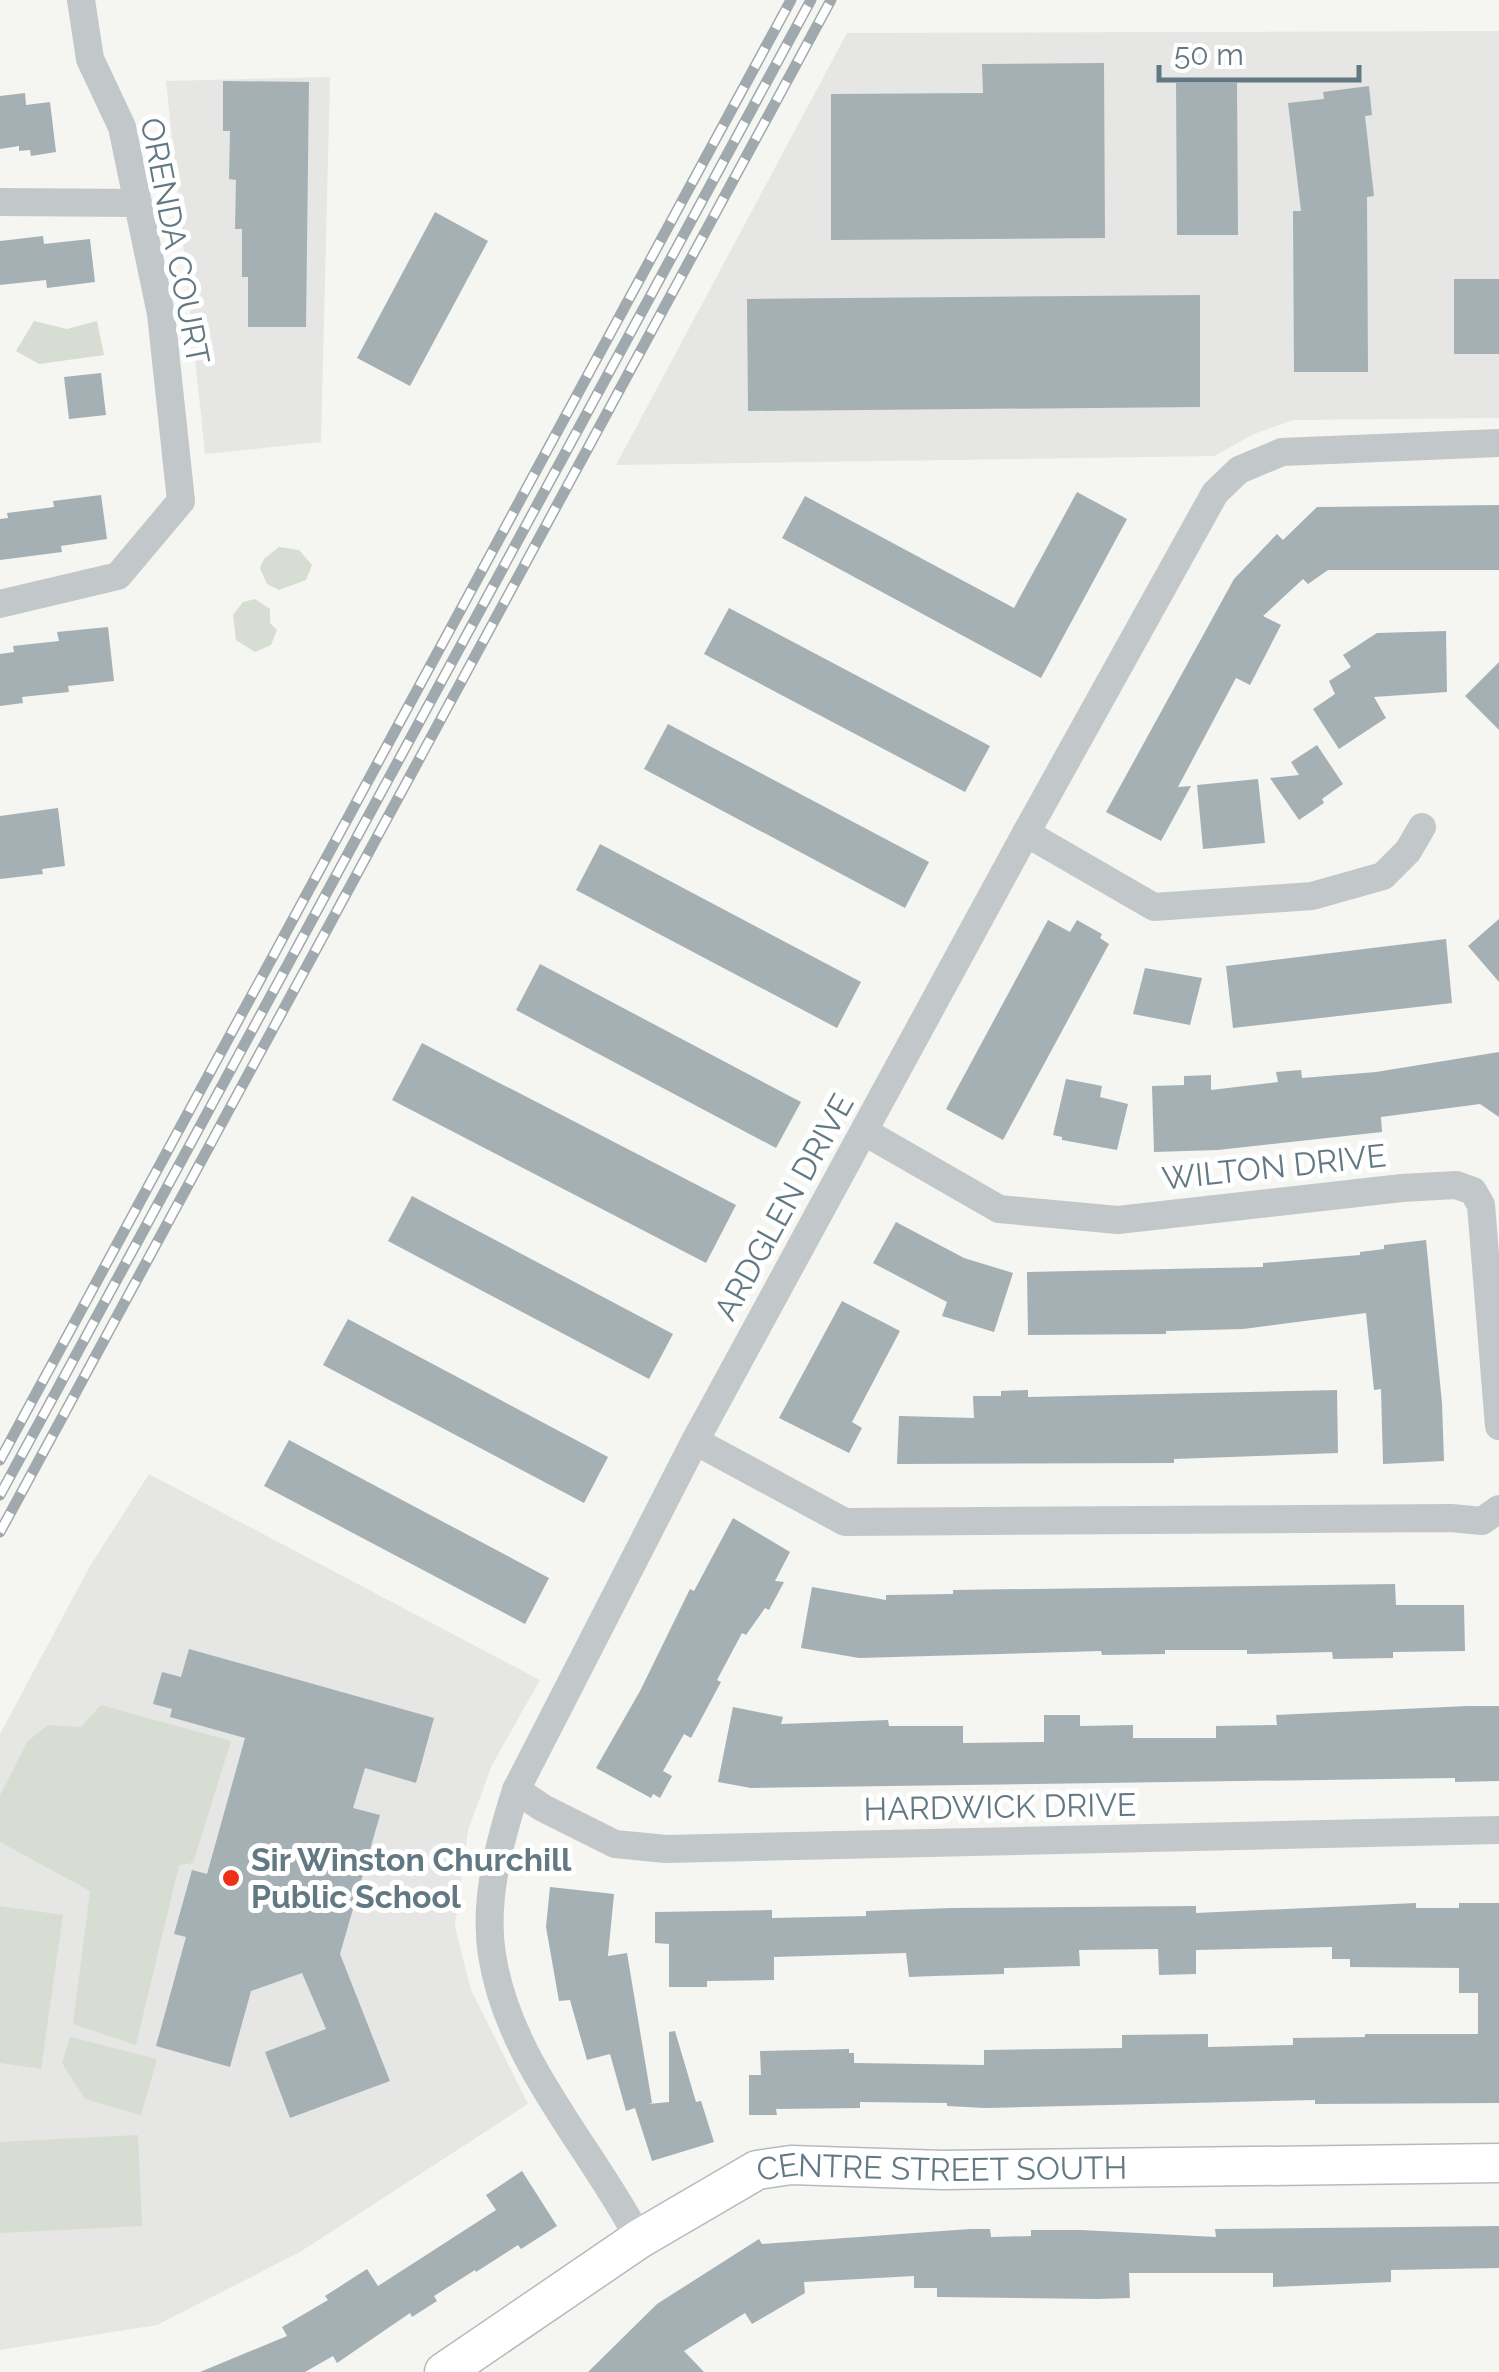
<svg xmlns="http://www.w3.org/2000/svg" width="1499" height="2372" viewBox="0 0 1499 2372" font-family="Raleway,sans-serif">
<style>
.built{fill:#e6e6e4}
.green{fill:#d7ddd2}
.building{fill:#a5b0b5}
.lines{fill:none;stroke-linecap:round;stroke-linejoin:round}
.secondary-casing{stroke:#b4bbbe;stroke-width:41}
.street{stroke:#c2c7c9;stroke-width:28}
.secondary{stroke:#fff;stroke-width:38}
.rail-casing{stroke:#a0a9ad;stroke-width:11}
.rail{stroke:#fff;stroke-width:8;stroke-dasharray:22;stroke-linecap:butt}
.poi-dot{fill:#ed2e19;stroke:#fff;stroke-width:4}
.labels{text-anchor:middle;stroke-width:10;stroke-linejoin:round;paint-order:stroke}
.street-label{font-size:32px;fill:#627984;stroke:#fff}
.poi-label{font-size:32px;font-weight:bold;fill:#627984;stroke:#fff;text-anchor:start}
</style>
<rect width="100%" height="100%" fill="#f5f5f1"/>
<g class="built">
<polygon points="1499,31 1499,418 1293,420 1254,434 1214,456 616,465 847,33"/>
<polygon points="330,77 321,442 205,454 166,81"/>
<polygon points="149,1474 540,1680 492,1765 468,1830 455,1926 471,1990 528,2104 300,2252 157,2325 0,2350 0,1734 90,1566"/>
</g>
<g class="green">
<polygon points="34,321 67,329 97,321 104,355 39,364 16,351"/>
<polygon points="279,547 299,550 312,565 306,580 279,590 267,584 260,568 264,559"/>
<polygon points="255,599 270,609 270,623 277,630 271,645 255,652 236,640 233,615 243,602"/>
<polygon points="101,1705 231,1741 193,1863 179,1865 136,2045 73,2024 90,1891 0,1842 0,1795 28,1741 48,1725 81,1727"/>
<polygon points="0,1906 63,1915 41,2069 0,2063"/>
<polygon points="70,2037 157,2059 141,2115 85,2099 62,2063"/>
<polygon points="138,2135 142,2226 0,2233 0,2142"/>
</g>
<g class="building">
<polygon points="1104,63 1105,238 831,240 831,94 983,93 982,64"/>
<polygon points="223,81 309,82 306,327 248,327 248,277 242,277 242,229 235,229 236,180 229,179 230,131 223,131"/>
<polygon points="1176,83 1237,83 1238,235 1177,235"/>
<polygon points="1369,86 1372,115 1365,116 1374,196 1367,197 1368,372 1294,372 1293,211 1301,211 1288,103 1324,99 1323,92"/>
<polygon points="25,93 26,105 50,102 56,152 31,156 30,150 19,151 19,146 0,149 0,96"/>
<polygon points="435,212 488,241 410,386 357,358"/>
<polygon points="43,236 44,244 90,239 95,282 47,288 46,280 0,285 0,241"/>
<rect x="1454" y="279" width="45" height="75"/>
<polygon points="1200,295 1200,407 748,411 747,299"/>
<polygon points="101,373 106,415 69,419 64,377"/>
<polygon points="1077,492 1127,519 1041,678 782,538 805,496 1014,608"/>
<polygon points="101,495 107,539 61,546 62,552 0,560 0,519 8,518 7,513 54,507 53,501"/>
<polygon points="1499,505 1499,570 1328,570 1308,584 1303,579 1263,616 1281,625 1250,685 1236,678 1178,787 1191,786 1161,841 1106,812 1234,579 1277,534 1283,540 1317,507"/>
<polygon points="729,608 990,746 965,792 704,654"/>
<polygon points="108,627 114,681 68,686 69,692 22,697 23,703 0,706 0,654 14,652 13,646 59,641 57,632"/>
<polygon points="1446,631 1447,692 1374,697 1386,718 1339,749 1313,709 1335,694 1329,681 1351,667 1343,655 1377,633"/>
<polygon points="1499,662 1499,730 1465,696"/>
<polygon points="668,724 929,862 905,908 644,769"/>
<polygon points="1317,745 1343,784 1322,799 1324,803 1299,820 1270,778 1299,775 1291,762"/>
<polygon points="1258,779 1265,843 1203,849 1197,785"/>
<polygon points="58,808 65,866 42,869 43,874 0,879 0,816"/>
<polygon points="600,844 861,982 837,1028 576,890"/>
<polygon points="1499,919 1499,982 1468,946"/>
<polygon points="1048,920 1070,932 1077,920 1102,934 1100,938 1109,944 1003,1140 946,1109"/>
<polygon points="1446,939 1452,1003 1233,1028 1226,966"/>
<polygon points="540,964 801,1102 776,1148 516,1010"/>
<polygon points="1145,968 1202,978 1190,1025 1133,1014"/>
<polygon points="422,1043 736,1205 706,1263 392,1100"/>
<polygon points="1499,1052 1499,1117 1480,1104 1381,1117 1382,1132 1218,1150 1154,1152 1152,1086 1184,1085 1184,1076 1211,1075 1211,1090 1278,1082 1276,1072 1301,1070 1302,1078 1376,1072"/>
<polygon points="1066,1079 1102,1086 1100,1097 1128,1104 1117,1150 1062,1140 1062,1137 1053,1135"/>
<polygon points="412,1196 673,1334 649,1379 388,1241"/>
<polygon points="896,1222 964,1258 1013,1273 994,1332 942,1316 947,1302 873,1263"/>
<polygon points="1426,1240 1442,1403 1444,1461 1383,1464 1381,1389 1374,1390 1366,1313 1243,1329 1166,1331 1166,1334 1028,1335 1027,1272 1263,1267 1263,1263 1360,1255 1360,1252 1384,1249 1384,1245"/>
<polygon points="842,1301 900,1331 852,1422 862,1428 849,1453 779,1418"/>
<polygon points="348,1319 608,1457 584,1503 323,1365"/>
<polygon points="1028,1390 1028,1397 1337,1390 1338,1453 1174,1459 1174,1463 897,1464 899,1416 974,1418 973,1396 1001,1396 1001,1391"/>
<polygon points="289,1440 549,1578 525,1624 264,1486"/>
<polygon points="733,1518 790,1552 775,1581 784,1582 769,1610 765,1608 746,1635 742,1633 717,1680 721,1682 691,1738 684,1734 663,1771 672,1776 660,1798 653,1794 651,1798 596,1768 640,1691 690,1589 694,1591"/>
<polygon points="1395,1584 1396,1605 1464,1605 1465,1651 1393,1652 1393,1658 1333,1659 1332,1652 1247,1654 1247,1650 1165,1650 1165,1654 1102,1655 1101,1651 859,1658 801,1648 812,1587 886,1600 886,1595 953,1594 953,1590"/>
<polygon points="189,1649 434,1718 416,1783 365,1768 353,1808 380,1815 340,1954 390,2081 290,2118 265,2052 326,2029 302,1973 251,1991 230,2067 156,2046 186,1937 174,1934 192,1870 207,1874 245,1738 170,1717 172,1709 153,1704 162,1672 181,1677"/>
<polygon points="1467,1706 1499,1706 1499,1781 1455,1782 1455,1778 751,1788 718,1782 733,1707 783,1717 781,1724 888,1720 889,1726 963,1726 963,1743 1044,1742 1044,1715 1080,1715 1080,1726 1133,1725 1133,1738 1216,1738 1216,1726 1277,1725 1276,1715"/>
<polygon points="550,1887 614,1894 608,1956 627,1953 652,2103 648,2104 669,2102 669,2032 675,2031 696,2102 701,2101 714,2142 652,2161 635,2108 626,2111 610,2054 587,2060 570,2000 559,2001 546,1927"/>
<polygon points="1416,1903 1416,1908 1459,1908 1459,1903 1499,1903 1499,2103 1315,2104 1315,2100 985,2108 947,2106 947,2103 860,2102 860,2108 776,2109 777,2115 749,2115 749,2075 761,2075 760,2051 849,2049 849,2053 854,2053 854,2063 984,2065 984,2050 1122,2048 1122,2035 1208,2034 1208,2047 1293,2045 1293,2038 1365,2037 1365,2034 1478,2034 1478,1993 1459,1993 1459,1968 1350,1967 1350,1959 1332,1959 1332,1947 1196,1950 1196,1974 1159,1975 1158,1949 1079,1950 1080,1966 1004,1968 1004,1974 934,1976 909,1977 906,1953 774,1957 774,1980 707,1981 707,1987 669,1987 669,1944 655,1943 655,1912 772,1910 772,1918 866,1916 866,1911 952,1908 1196,1906 1196,1913"/>
<polygon points="522,2171 557,2226 521,2249 518,2245 476,2272 475,2270 434,2296 437,2301 412,2317 410,2313 337,2363 333,2356 305,2372 200,2372 287,2336 282,2327 328,2300 325,2296 367,2269 378,2286 496,2210 486,2195"/>
<polygon points="1499,2226 1499,2268 1391,2270 1391,2282 1273,2287 1273,2273 1129,2273 1130,2298 1097,2299 937,2297 937,2288 914,2288 914,2276 804,2282 805,2293 752,2324 745,2313 684,2351 704,2372 588,2372 657,2304 759,2239 762,2244 970,2229 990,2229 991,2237 1031,2236 1031,2230 1081,2230 1216,2237 1215,2229"/>
</g>
<g class="lines">
<defs>
<g id="secondary">
<path id="s1" d="M444 2372 639 2239 757 2170 791 2165 943 2170 1499 2163"/>
</g>
</defs>
<use href="#secondary" class="secondary-casing"/>
<g class="street">
<polyline points="0,202 138,203"/>
<polyline points="0,604 118,576 181,501 161,314 122,127 90,59 81,0"/>
<polyline points="1026,833 1154,907 1312,896 1383,876 1408,851 1422,827"/>
<polyline points="865,1132 999,1209 1118,1220 1402,1188 1456,1185 1473,1191 1481,1205 1499,1426"/>
<polyline points="695,1441 845,1522 1451,1518 1482,1521 1499,1509"/>
<polyline points="516,1790 543,1808 615,1844 666,1849 1499,1830"/>
<path d="M639 2239C590 2145 509 2063 492 1955 483 1900 500 1841 516 1790L695 1441 1026 833 1215 493 1239 470 1282 452 1499 443"/>
</g>
<use href="#secondary" class="secondary"/>
<defs>
<g id="rail">
<polyline points="0,1460 791,0"/>
<polyline points="0,1495 811,0"/>
<polyline points="0,1532 831,0"/>
</g>
</defs>
<use href="#rail" class="rail-casing"/>
<use href="#rail" class="rail"/>
</g>
<circle class="poi-dot" cx="231" cy="1878" r="10"/>
<g class="labels">
<g class="street-label">
<text transform="translate(175 241) rotate(79)" y="11">ORENDA COURT</text>
<text transform="translate(1274 1167) rotate(-6)" y="11">WILTON DRIVE</text>
<text transform="translate(784 1207) rotate(-61)" y="11">ARDGLEN DRIVE</text>
<text transform="translate(1000 1807) rotate(-1)" y="11">HARDWICK DRIVE</text>
<text dy="11" stroke="none"><textPath href="#s1" startOffset="558">CENTRE STREET SOUTH</textPath></text>
</g>
<g class="poi-label">
<text x="251" y="1871">Sir Winston Churchill<tspan x="251" dy="37">Public School</tspan></text>
</g>
</g>
<path d="M1159 65v15h200v-15" fill="none" stroke="#627984" stroke-width="5"/>
<text x="1174" y="65" font-size="30" fill="#627984" stroke="#ffffff" stroke-width="8" paint-order="stroke">50 m</text>
</svg>
